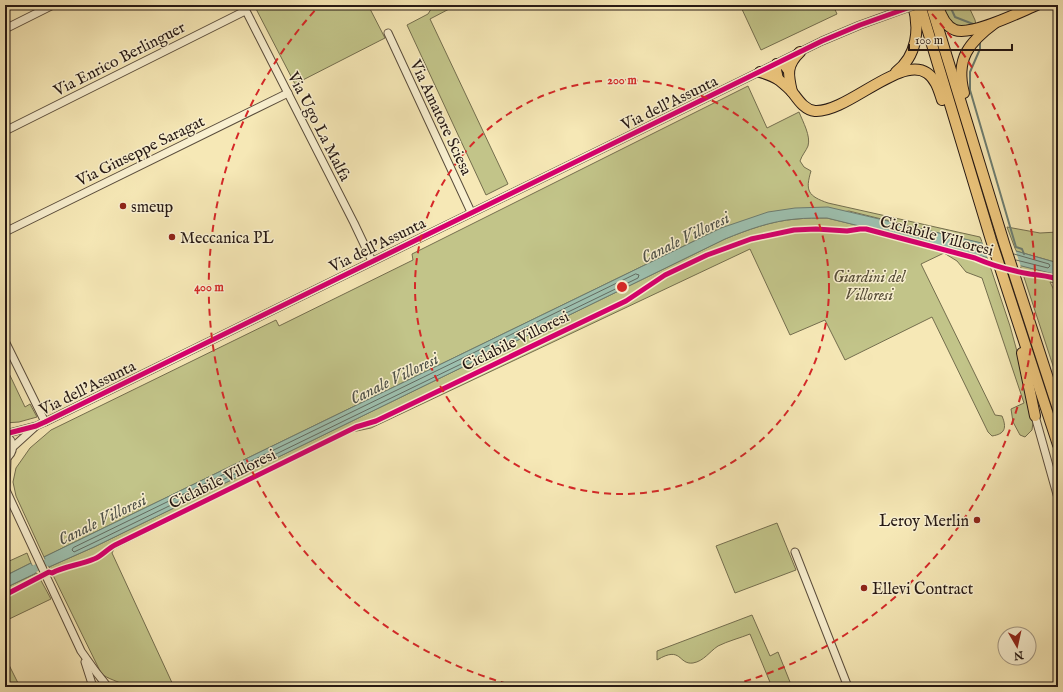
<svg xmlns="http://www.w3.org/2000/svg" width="1063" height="692" viewBox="0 0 1063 692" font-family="'IM FELL English',serif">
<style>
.green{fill:#c2c489;stroke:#746e4e}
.water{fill:#9dc0af;stroke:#6d7d71}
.pier{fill:#f6e8b6}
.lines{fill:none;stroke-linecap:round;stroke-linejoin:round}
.shore{stroke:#626c62;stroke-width:1}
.stream{stroke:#6d7d71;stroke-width:2}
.canal{stroke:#9dc0af;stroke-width:7}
.minor-casing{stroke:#5a4d3c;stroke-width:9}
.highway-casing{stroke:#261914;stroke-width:12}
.minor{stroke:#f9f0d0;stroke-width:7}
.highway{stroke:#ebc47b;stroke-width:10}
.minor-bridge-casing{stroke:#5a4d3c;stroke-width:9;stroke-linecap:butt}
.minor-bridge{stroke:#f9f0d0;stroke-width:7}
.cycleway-casing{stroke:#f9f0d0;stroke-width:8}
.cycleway{stroke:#d6006c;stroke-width:5}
.ring{fill:none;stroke:#d62828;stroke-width:2;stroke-dasharray:7 5}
.poi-dot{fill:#8f2418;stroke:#f9f0d0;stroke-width:1.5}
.labels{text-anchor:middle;stroke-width:3;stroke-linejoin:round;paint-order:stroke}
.street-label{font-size:16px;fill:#261914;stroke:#f9f0d0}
.poi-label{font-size:16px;fill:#261914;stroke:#f9f0d0;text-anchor:start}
.park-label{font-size:16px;font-style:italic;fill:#554c37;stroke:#f9f0d0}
.water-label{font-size:17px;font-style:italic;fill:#50534a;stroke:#f9f0d0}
.centre{fill:#d62828;stroke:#f9f0d0;stroke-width:2}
.ring-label{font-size:12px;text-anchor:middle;font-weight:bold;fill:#d62828;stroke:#f9f0d0;stroke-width:3;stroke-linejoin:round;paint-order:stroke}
</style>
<rect width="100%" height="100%" fill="#f6e8b6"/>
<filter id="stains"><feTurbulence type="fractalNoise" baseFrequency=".005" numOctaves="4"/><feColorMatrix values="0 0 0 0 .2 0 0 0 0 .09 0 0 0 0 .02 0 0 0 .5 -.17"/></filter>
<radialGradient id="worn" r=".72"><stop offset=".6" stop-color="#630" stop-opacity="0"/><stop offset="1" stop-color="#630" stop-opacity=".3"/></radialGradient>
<g class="green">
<polygon points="254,5 368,5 385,38 295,84"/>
<polygon points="435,5 463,5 451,8 430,19 508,184 486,195 407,25 428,14 433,6"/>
<polygon points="740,5 833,5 837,14 761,50"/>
<polygon points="940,5 968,5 975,20 976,25 964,28 953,25"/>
<path d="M748 86 767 128 799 112C803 122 811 136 808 146 806 151 802 155 800 161L804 167 811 171C805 191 808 196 828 203L980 237 983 244 849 211 721 228 44 557 16 496 13 482 16 468 30 448 51 430 276 320 279 326 413 260 412 254Z"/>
<path d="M827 218 987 257 1010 326 1026 384 1033 422 1032 430 1025 437 1020 435 1013 422 1011 409 1024 403 982 278 966 272 957 261 944 253 921 264 995 415 1002 416C1007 428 1005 434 992 436L988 432 932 317 845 360 825 320 790 335 750 249 371 428 352 432 114 549 112 553 174 687H126C118 680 108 680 101 673L49 567 94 547 725 239C747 230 771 221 796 219 806 218 817 218 827 218Z"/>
<polygon points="1007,227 1040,233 1058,232 1058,245 1056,246 1056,255 1058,255 1058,263 1016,251"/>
<polygon points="1020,265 1058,275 1058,284 1050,282 1058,298 1058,381"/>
<polygon points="5,365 25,407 30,404 37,417 19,422 5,423"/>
<polygon points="777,523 796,570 735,593 716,546"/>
<polygon points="27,553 31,563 5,576 5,563"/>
<polygon points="37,573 51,599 5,621 5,588"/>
<path d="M752 615 770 656 778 652 792 687H772L750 634C740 638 728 641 718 646 709 652 704 661 693 663 678 665 682 645 657 660V651Z"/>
<polygon points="5,657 20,687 5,687"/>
</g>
<g class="water">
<path d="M828 207 1016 251 1058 263V275L827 218C817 218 806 218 796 219 771 221 747 230 725 239L94 547 49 567 44 557 721 228 768 212 795 208Z"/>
<polygon points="31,563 36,573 5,588 5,576"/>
</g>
<polygon class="pier" points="982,241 1015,249 1021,267 988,259"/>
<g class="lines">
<g class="shore">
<polyline points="1014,254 1049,264 1050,266 1048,268 1016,260"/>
<polygon points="636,274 639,275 638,278 93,543 74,552 72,550 73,548"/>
</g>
<g class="stream">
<polyline points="950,6 955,17 973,24"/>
<polyline points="980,41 980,49 970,72 970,90 1016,247 1022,249 1024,254"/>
</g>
<polyline class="canal" points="26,573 54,559"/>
<defs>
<g id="minor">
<polyline points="243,5 354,223 372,261"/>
<polyline points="5,29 53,5"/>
<polyline points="388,33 471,212"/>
<polyline points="5,131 245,11"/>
<polyline points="5,232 288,93"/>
<polyline points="5,341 45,422"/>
<polyline points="1035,416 1058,498"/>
<polyline points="5,434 36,426 45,422 822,41 860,25 907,8"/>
<path d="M5 435C15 441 15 453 5 459"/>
<polyline points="13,447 35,427"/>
<polyline points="5,488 81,651 96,672 108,687"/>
<polyline points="6,491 7,458"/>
<polyline points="795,552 848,687"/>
<polyline points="85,662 93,687"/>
</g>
<g id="highway">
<polyline points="920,5 991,240 1058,445"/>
<polyline points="931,5 1004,243 1058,409"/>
<path d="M938 6C941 16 945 26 955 30 972 36 1020 12 1037 5"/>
<path d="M760 72C767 74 773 76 779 80 784 84 789 88 793 93 799 101 805 110 815 111 847 113 900 55 927 73 936 79 939 91 942 100"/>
<path d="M896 72C917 56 920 29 913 5"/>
<polyline points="778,79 776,70 777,64 784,64 789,71"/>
<path d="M792 92C788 75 786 65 800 52"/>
<path d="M964 93C955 59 969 42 995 23"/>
<polyline points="1022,353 1035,416"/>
</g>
</defs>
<use href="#minor" class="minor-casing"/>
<use href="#highway" class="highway-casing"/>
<use href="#minor" class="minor"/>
<use href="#highway" class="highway"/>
<defs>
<polyline id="minor-bridge" points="907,8 916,5"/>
</defs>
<use href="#minor-bridge" class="minor-bridge-casing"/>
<use href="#minor-bridge" class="minor-bridge"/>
<defs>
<g id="cycleway">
<polyline points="5,434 36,426 45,422 822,41 860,25 916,5"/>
<path d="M5 595 49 572 52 573C65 566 80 565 94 559 102 556 107 549 115 545L356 427 376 421 626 301 665 275 707 255 751 239 794 230 816 229 847 231 860 229H866L975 258C991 265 1013 271 1030 274 1040 275 1048 276 1058 279"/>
</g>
</defs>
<use href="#cycleway" class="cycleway-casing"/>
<use href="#cycleway" class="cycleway"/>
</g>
<g class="ring">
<circle cx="622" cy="287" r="207"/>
<path d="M519 687A413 413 0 0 1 320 5M924 5A413 413 0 0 1 725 687"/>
</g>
<g class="poi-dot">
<circle cx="123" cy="206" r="4"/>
<circle cx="172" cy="237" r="4"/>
<circle cx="977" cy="520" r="4"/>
<circle cx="864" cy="588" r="4"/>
</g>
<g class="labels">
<g class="street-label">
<text transform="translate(119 58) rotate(-27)" y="6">Via Enrico Berlinguer</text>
<text transform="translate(669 102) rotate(-26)" y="6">Via dell'Assunta</text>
<text transform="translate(442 117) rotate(65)" y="6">Via Amatore Sciesa</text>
<text transform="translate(320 126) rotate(63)" y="6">Via Ugo La Malfa</text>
<text transform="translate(140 150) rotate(-26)" y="6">Via Giuseppe Saragat</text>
<text transform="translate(937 235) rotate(15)" y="6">Ciclabile Villoresi</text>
<text transform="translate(377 244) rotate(-26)" y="6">Via dell'Assunta</text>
<text transform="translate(515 340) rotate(-26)" y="6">Ciclabile Villoresi</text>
<text transform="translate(87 387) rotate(-26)" y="6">Via dell'Assunta</text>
<text transform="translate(222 478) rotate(-26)" y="6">Ciclabile Villoresi</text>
</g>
<g class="poi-label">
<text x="131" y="212">smeup</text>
<text x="180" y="243">Meccanica PL</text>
<text x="969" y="526" text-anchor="end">Leroy Merlin</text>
<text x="872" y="594">Ellevi Contract</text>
</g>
<g class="park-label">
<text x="869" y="282">Giardini del<tspan x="869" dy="18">Villoresi</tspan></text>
</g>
<g class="water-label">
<text transform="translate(685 237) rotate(-26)" y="6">Canale Villoresi</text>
<text transform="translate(394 378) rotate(-26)" y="6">Canale Villoresi</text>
<text transform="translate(102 519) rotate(-26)" y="6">Canale Villoresi</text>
</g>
</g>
<circle cx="622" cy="287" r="6" class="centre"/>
<g class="ring-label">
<text x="622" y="84">200 m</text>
<text x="209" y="291">400 m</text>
</g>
<rect width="1063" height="692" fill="none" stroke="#f6e8b6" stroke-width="20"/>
<rect x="6" y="6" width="1051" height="680" fill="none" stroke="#261914" stroke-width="2"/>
<rect x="10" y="10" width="1043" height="672" fill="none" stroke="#261914"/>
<g transform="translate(1017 646) rotate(171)"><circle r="19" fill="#f9f0d0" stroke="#a59a85"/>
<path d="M0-3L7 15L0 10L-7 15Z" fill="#8f2418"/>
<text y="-6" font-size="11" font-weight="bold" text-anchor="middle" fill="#261914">N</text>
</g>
<path d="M909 44v6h103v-6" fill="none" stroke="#261914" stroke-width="2"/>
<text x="915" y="44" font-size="12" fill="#261914" stroke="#f9f0d0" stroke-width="3" paint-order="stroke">100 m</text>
<rect width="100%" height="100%" filter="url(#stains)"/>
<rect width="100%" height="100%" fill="url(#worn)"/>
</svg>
